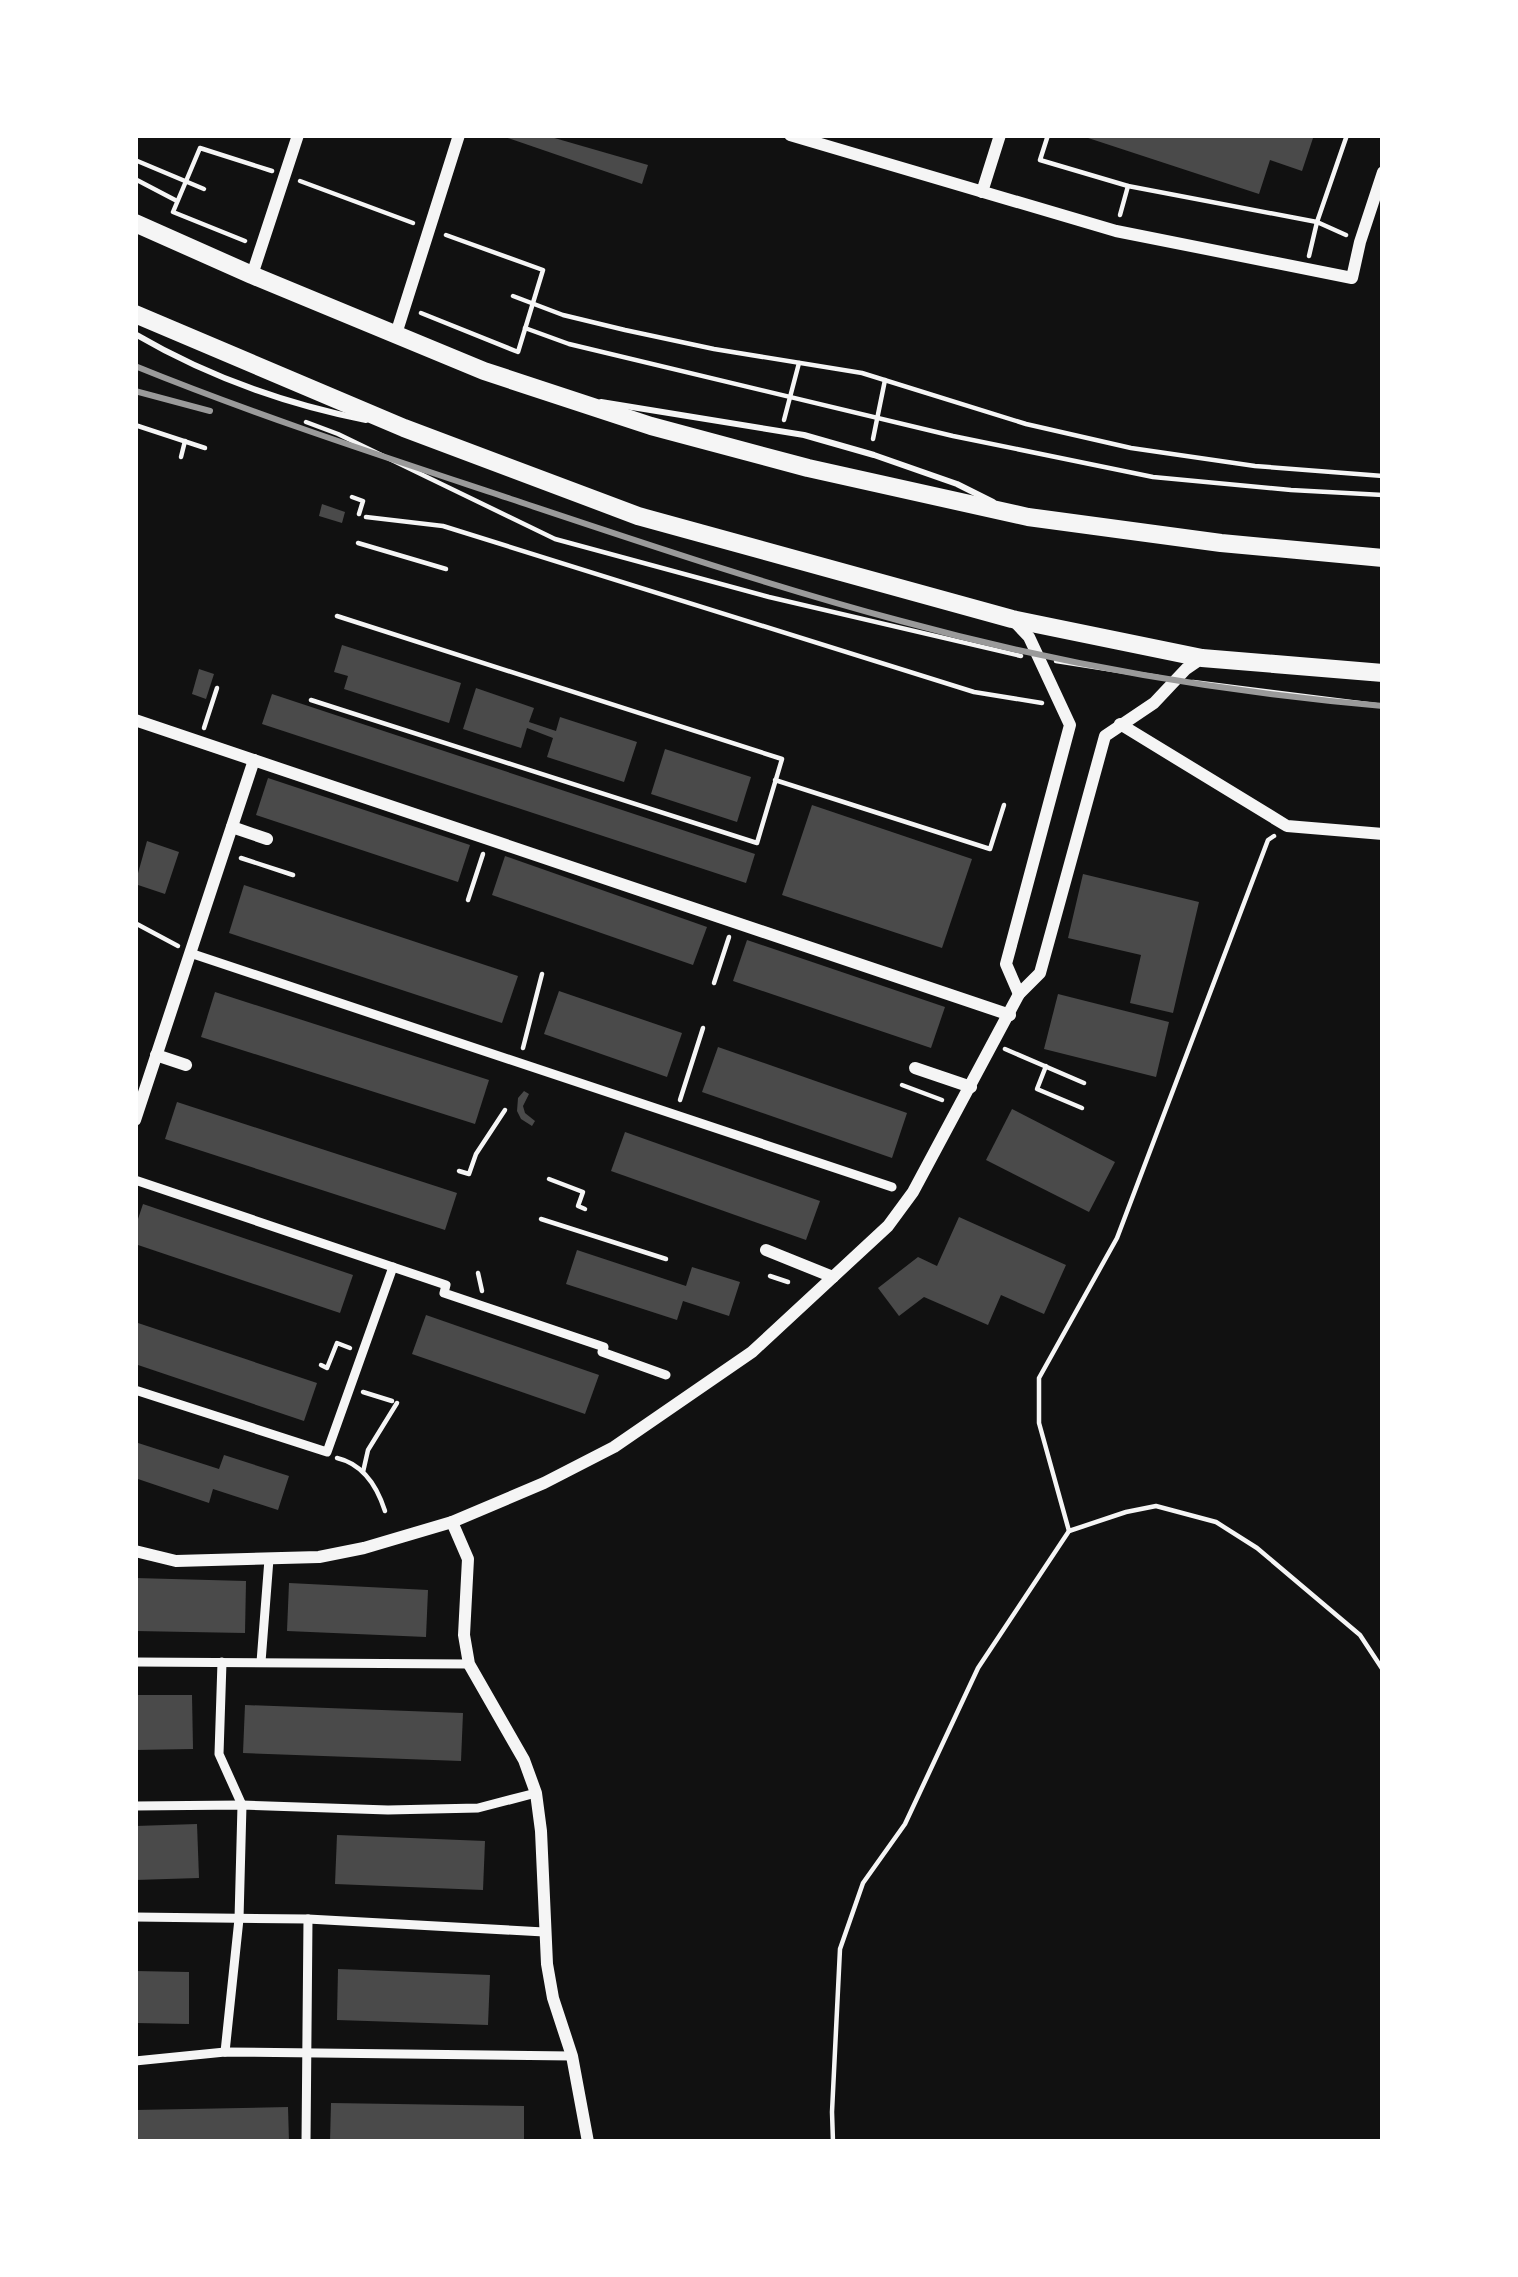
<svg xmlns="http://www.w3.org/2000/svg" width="1518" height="2277" viewBox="0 0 1518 2277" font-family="'Titillium Web',sans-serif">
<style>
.building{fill:#4a4a4a}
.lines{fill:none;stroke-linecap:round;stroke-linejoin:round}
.path{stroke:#f5f5f5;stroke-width:4.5}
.service{stroke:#f5f5f5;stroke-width:6}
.pedestrian{stroke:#f5f5f5;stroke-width:9}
.minor{stroke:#f5f5f5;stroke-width:12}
.primary{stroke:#f5f5f5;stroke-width:18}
.rail{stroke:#9a9a9a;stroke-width:6}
</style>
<rect width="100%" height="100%" fill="#111"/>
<g class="building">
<polygon points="544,135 648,165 642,184 502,136"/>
<polygon points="1227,135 1314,135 1302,171 1270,160 1259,194 1082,136"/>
<polygon points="322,504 345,512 342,523 319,516"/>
<polygon points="342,645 461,683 449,723 344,689 348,676 334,672"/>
<polygon points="199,669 214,674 206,699 192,694"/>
<polygon points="476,688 534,708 529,722 556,731 560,717 637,742 624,782 547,757 553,738 527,728 521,748 463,729"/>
<polygon points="272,694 755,854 746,883 262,724"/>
<polygon points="665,749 751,777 737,822 651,794"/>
<polygon points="268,778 470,845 458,882 256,815"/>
<polygon points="812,805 972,859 942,948 782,895"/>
<polygon points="147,841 179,852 165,894 135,884"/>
<polygon points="505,856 707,927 693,965 492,895"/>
<polygon points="1083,874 1199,902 1173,1013 1130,1003 1141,955 1068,938"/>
<polygon points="244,885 518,976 502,1023 229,933"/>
<polygon points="747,940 945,1007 931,1048 733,981"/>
<polygon points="559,991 682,1033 667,1077 544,1034"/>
<polygon points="215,992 489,1080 475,1124 201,1037"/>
<polygon points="1058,994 1169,1022 1156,1077 1044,1049"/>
<polygon points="718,1047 907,1113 892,1158 702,1092"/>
<polygon points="524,1091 529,1094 523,1106 525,1113 535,1121 532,1126 521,1119 517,1111 518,1098"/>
<polygon points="177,1102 457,1193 445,1230 165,1139"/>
<polygon points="1012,1109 1115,1162 1089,1212 986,1160"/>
<polygon points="625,1132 820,1201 806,1240 611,1171"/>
<polygon points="143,1204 353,1275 340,1313 135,1244 135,1228"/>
<polygon points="959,1217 1066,1265 1044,1314 1001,1295 988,1325 924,1297 899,1316 878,1288 918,1257 937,1266"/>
<polygon points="577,1250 686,1286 692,1267 740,1282 729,1316 683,1301 677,1320 566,1284"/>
<polygon points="426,1315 599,1375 585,1414 412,1354"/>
<polygon points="135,1322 317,1383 304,1421 135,1364"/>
<polygon points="135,1442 219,1469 224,1455 289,1476 278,1510 213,1489 209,1503 135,1478"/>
<polygon points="135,1578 246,1581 245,1633 135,1631"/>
<polygon points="289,1583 428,1590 426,1637 287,1631"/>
<polygon points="135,1695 192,1695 193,1749 135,1750"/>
<polygon points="245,1705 463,1713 461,1761 243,1753"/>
<polygon points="197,1824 199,1878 135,1880 135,1826"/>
<polygon points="337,1835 485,1841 483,1890 335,1884"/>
<polygon points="338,1969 490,1975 488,2025 337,2020"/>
<polygon points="135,1971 189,1972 189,2024 135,2023"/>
<polygon points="331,2103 524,2106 524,2142 330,2142"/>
<polygon points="288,2107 289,2142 135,2142 135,2110"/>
</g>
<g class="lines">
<g class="path">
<polyline points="1048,135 1040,160 1128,186 1317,222 1347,135"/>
<polyline points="135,160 204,189"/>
<polyline points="135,179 177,201"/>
<polyline points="300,181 413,223"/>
<polyline points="1120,215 1128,186"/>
<polyline points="245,241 173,212 200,148 272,171"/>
<polyline points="1309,256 1317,222 1346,235"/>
<polyline points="513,296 563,315 625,330 714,349 862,373 1026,424 1131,448 1255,466 1383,476"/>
<polyline points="421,313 518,352 543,270 446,235"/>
<polyline points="525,328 569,344 953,436 1153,477 1291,490 1383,495"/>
<polyline points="784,420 799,363"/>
<polyline points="306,422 338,434 555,539 769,597 1021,656"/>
<polyline points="135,425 205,448"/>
<polyline points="873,439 885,380"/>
<polyline points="181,457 185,441"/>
<polyline points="352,497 363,501 359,514"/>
<polyline points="366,517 443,526 974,692 1042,703"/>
<polyline points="358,543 446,569"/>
<polyline points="1056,661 1158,677"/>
<polyline points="1193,682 1383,706"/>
<polyline points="311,700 757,843 782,759 337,616"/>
<polyline points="204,728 217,688"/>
<polyline points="775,780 990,849 1004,805"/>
<polyline points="1274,836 1268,840 1117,1238 1039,1378 1039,1423 1069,1531 1126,1512 1156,1506 1216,1522 1257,1548 1360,1635 1383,1670"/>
<polyline points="241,858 293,875"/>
<polyline points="468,900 483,854"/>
<polyline points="135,923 178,946"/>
<polyline points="714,983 729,937"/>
<polyline points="523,1048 542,974"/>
<polyline points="1005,1049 1084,1083"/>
<polyline points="1046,1066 1037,1089 1082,1108"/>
<polyline points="902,1085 942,1100"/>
<polyline points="680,1100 703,1028"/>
<polyline points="459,1171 469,1174 476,1154 505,1110"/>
<polyline points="549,1179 583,1192 578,1206 585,1209"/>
<polyline points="541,1219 666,1259"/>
<polyline points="478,1273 482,1291"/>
<polyline points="770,1276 788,1282"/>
<polyline points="321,1365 327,1368 337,1343 350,1348"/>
<polyline points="363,1392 392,1401"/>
<path d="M337 1458C363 1464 377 1486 385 1511"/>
<polyline points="363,1472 368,1450 397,1403"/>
<polyline points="833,2142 832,2112 840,1949 863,1883 905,1824 978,1668 1069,1531"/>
</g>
<g class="service">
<path d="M135 334C207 376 285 404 366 420"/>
<polyline points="601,402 804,435 874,455 957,484 993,502"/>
</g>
<g class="pedestrian">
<polyline points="190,953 892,1187"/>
<polyline points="135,1180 446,1285 444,1293 604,1347 602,1352 666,1375"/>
<polyline points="135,1390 327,1452 393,1267"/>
<polyline points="135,1662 469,1664"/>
<polyline points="222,1662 219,1754 242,1805 239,1919 225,2052"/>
<polyline points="261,1662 269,1559"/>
<polyline points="135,1806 242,1805 388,1810 478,1808 536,1793"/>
<polyline points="135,1917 308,1919 544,1932"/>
<polyline points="135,2061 225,2052 572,2056"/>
<polyline points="306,2142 308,1919"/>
</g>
<g class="minor">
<polyline points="790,135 1116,231 1352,278 1360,242 1383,172"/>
<polyline points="982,192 1000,135"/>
<polyline points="252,275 298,135"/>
<polyline points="396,334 459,135"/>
<polyline points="1013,620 1029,637 1070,725 1006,964 1019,994"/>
<polyline points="135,720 1010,1015"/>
<polyline points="1120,724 1287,826 1383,834"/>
<polyline points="232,827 267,839"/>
<polyline points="156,1055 186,1065"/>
<polyline points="915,1068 971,1087"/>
<polyline points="135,1120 254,760"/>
<polyline points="766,1250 833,1277"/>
<polyline points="452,1522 468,1559 464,1635 469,1664 524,1760 536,1793 541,1831 547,1964 553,1998 572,2056 588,2142"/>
<polyline points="135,1551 176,1561 319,1557 364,1548 452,1522 544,1483 614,1447 752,1352 888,1226 913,1192 1019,994 1040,973 1105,736 1154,703 1186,669 1202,658"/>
</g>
<g class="primary">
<polyline points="135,223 252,275 484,371 651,426 808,468 1028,517 1221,543 1383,558"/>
<polyline points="135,314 404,428 638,516 1012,619 1202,658 1383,673"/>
</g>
<g class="rail">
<path d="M135 366C258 416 385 457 511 499 640 542 770 586 901 621 1058 664 1221 692 1383 706"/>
<polyline points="135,391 210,411"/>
</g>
</g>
<rect width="1518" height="2277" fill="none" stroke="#ffffff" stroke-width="276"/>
</svg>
